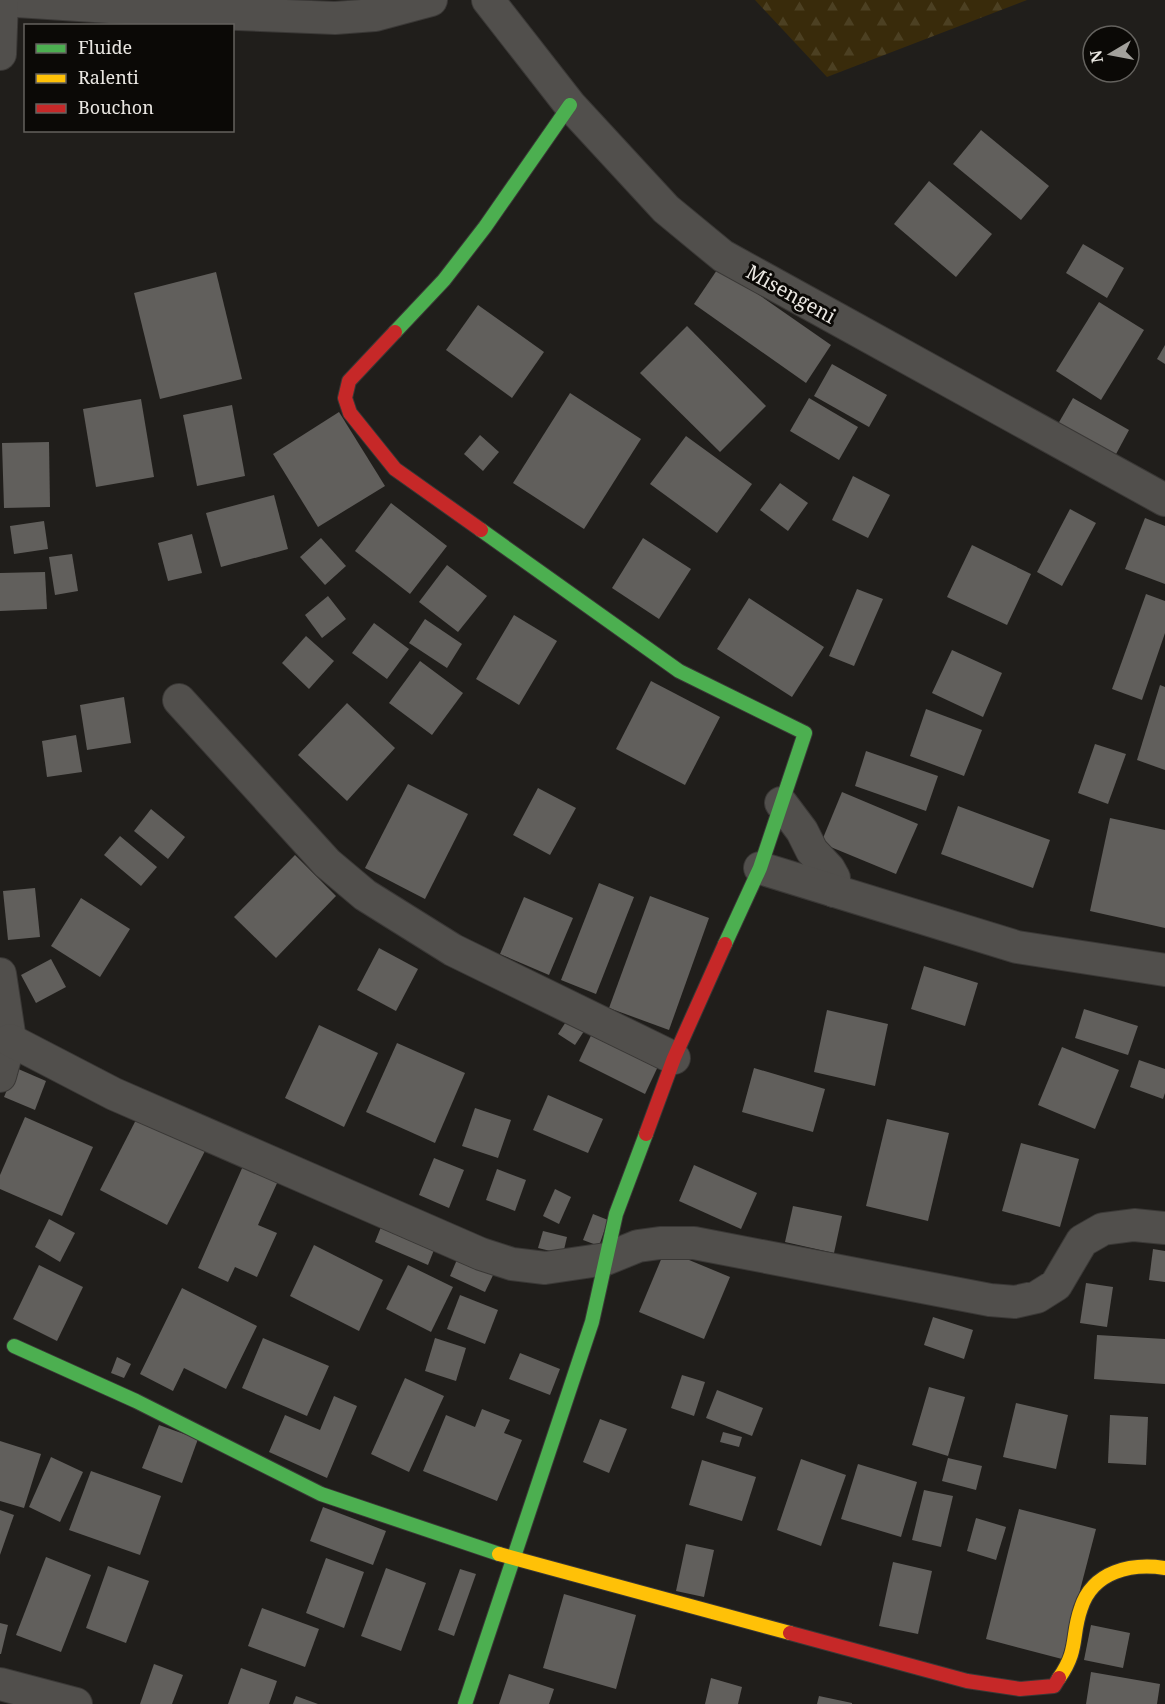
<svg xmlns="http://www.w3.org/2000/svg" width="1165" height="1704" viewBox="0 0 1165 1704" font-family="'Noto Serif',serif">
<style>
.forest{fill:url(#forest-firs)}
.building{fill:#615f5c}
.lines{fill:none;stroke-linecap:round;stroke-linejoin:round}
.street-casing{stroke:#3a3836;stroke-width:34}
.fast-casing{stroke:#3a3836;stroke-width:16}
.slow-casing{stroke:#3a3836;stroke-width:16}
.jam-casing{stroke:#3a3836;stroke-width:16}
.street{stroke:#514f4c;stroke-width:32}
.fast{stroke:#4caf50;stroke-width:14}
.slow{stroke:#ffc107;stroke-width:14}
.jam{stroke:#c62828;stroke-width:14}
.labels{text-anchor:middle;stroke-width:6;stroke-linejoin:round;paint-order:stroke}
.street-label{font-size:20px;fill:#eae7e2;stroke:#0b0906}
</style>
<defs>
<pattern id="forest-firs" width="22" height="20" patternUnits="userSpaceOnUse" patternTransform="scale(1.5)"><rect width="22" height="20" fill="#392b0b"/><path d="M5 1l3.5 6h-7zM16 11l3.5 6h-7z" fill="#4c4022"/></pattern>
</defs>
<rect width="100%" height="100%" fill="#201e1b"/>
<polygon class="forest" points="755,0 1027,0 827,77"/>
<g class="building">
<polygon points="981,130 1049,186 1021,220 953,164"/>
<polygon points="929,181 992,234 956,277 894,224"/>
<polygon points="1083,244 1124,268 1107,298 1066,273"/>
<polygon points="719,267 831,345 806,383 694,304"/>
<polygon points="216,272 242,379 160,399 134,293"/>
<polygon points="1099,302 1144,330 1101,400 1056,371"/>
<polygon points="478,305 544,352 512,398 446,350"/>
<polygon points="687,326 766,406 720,452 640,373"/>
<polygon points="1165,345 1165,364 1157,359"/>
<polygon points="832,364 887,395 869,427 814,396"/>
<polygon points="570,393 641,439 584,529 513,483"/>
<polygon points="809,398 858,427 839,460 790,431"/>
<polygon points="1073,398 1129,430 1115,456 1058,424"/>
<polygon points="141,399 154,477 96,487 83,409"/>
<polygon points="232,405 245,476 197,486 183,415"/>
<polygon points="339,412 385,486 318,527 273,454"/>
<polygon points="480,435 499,452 483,471 464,454"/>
<polygon points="686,436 752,484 717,533 650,484"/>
<polygon points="49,442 50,507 4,508 2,443"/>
<polygon points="853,476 890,495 868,538 832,520"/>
<polygon points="780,483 808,503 788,531 760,510"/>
<polygon points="274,495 288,549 221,567 206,513"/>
<polygon points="391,503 447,546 410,594 355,551"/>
<polygon points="1070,509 1096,523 1062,586 1037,572"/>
<polygon points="1145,518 1165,526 1165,584 1125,569"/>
<polygon points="44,521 48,549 14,554 10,526"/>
<polygon points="192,534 202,573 168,581 158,543"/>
<polygon points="321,538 346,566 325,585 300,557"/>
<polygon points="643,538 691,569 659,619 612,588"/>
<polygon points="972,545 1031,574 1007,625 947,597"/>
<polygon points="72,554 78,591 55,595 49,557"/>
<polygon points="447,565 487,596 458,632 419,602"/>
<polygon points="45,572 47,609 0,611 0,573"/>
<polygon points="857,589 883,599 854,666 829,656"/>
<polygon points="1146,594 1165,601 1165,633 1142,700 1112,689"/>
<polygon points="328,596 346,619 322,638 305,615"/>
<polygon points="749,598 824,647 792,697 717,649"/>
<polygon points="514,615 557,641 519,705 476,679"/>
<polygon points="425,619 462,644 447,668 409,643"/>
<polygon points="374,623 409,649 387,679 352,653"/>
<polygon points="306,636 334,661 309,689 282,663"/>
<polygon points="952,650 1002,673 983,717 932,693"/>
<polygon points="420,661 463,693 432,735 389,703"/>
<polygon points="651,681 720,717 685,785 616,749"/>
<polygon points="1160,685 1165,687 1165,770 1137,760"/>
<polygon points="124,697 131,743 87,750 80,705"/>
<polygon points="347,703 395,748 347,801 298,755"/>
<polygon points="926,709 982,730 964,776 910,756"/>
<polygon points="76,735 82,772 47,777 42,741"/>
<polygon points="1095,744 1126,754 1108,804 1078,793"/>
<polygon points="866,751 938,776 926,811 855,786"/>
<polygon points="408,784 468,814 425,899 365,868"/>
<polygon points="538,788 576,808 550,855 513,835"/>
<polygon points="842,792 918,824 896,874 821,843"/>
<polygon points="958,806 1050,840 1033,888 941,854"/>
<polygon points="151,809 185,837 168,859 134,831"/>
<polygon points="1110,818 1165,830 1165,928 1090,911"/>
<polygon points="120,836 157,867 141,886 104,855"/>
<polygon points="295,855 336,896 276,958 234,917"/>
<polygon points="599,883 634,897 596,994 561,980"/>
<polygon points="35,888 40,937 8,940 3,891"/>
<polygon points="650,896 709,918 669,1030 609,1008"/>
<polygon points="524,897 573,918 549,975 500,954"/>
<polygon points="81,898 130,929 100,977 51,946"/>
<polygon points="379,948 418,969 396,1011 357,990"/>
<polygon points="51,959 66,987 36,1003 21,975"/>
<polygon points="924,966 978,983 965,1026 911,1009"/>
<polygon points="1084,1009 1138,1026 1128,1055 1075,1038"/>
<polygon points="827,1010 888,1024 875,1086 814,1072"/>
<polygon points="573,1011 590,1022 575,1045 558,1034"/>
<polygon points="319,1025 378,1053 344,1127 285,1098"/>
<polygon points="595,1027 661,1060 645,1094 579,1061"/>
<polygon points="397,1043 465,1073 435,1143 366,1112"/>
<polygon points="1062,1047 1119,1070 1095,1129 1038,1105"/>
<polygon points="1139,1060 1165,1069 1165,1093 1163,1099 1130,1087"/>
<polygon points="16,1068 46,1081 35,1110 4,1097"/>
<polygon points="754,1068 825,1089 813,1132 742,1112"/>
<polygon points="548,1095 603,1119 588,1153 533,1130"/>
<polygon points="475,1108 511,1120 498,1158 462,1146"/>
<polygon points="139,1114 206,1149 167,1225 100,1190"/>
<polygon points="25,1117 93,1147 62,1216 0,1189 0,1175"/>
<polygon points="887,1119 949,1133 928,1221 866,1206"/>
<polygon points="1021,1143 1079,1159 1060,1227 1002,1211"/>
<polygon points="434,1158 464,1170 449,1208 419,1195"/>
<polygon points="694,1165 757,1193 741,1229 679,1201"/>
<polygon points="243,1166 278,1181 258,1225 277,1233 257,1277 235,1267 228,1282 198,1268"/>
<polygon points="497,1169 526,1180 515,1211 486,1200"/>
<polygon points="555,1189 571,1197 559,1224 543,1216"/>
<polygon points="793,1206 842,1216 834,1253 785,1242"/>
<polygon points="593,1214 608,1220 599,1246 583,1240"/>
<polygon points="49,1219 75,1233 60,1262 35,1247"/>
<polygon points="383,1222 436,1245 428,1265 375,1242"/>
<polygon points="543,1231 567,1237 563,1254 538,1248"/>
<polygon points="314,1245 383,1280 359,1331 290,1296"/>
<polygon points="1153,1249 1165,1251 1165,1282 1149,1280"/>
<polygon points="665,1250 730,1277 704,1339 639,1312"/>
<polygon points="459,1255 495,1271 485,1292 450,1276"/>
<polygon points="39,1265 83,1287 57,1341 13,1319"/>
<polygon points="408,1265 453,1287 431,1332 386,1309"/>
<polygon points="1086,1283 1113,1287 1107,1327 1080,1323"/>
<polygon points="182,1288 257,1326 226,1389 184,1368 173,1391 140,1374"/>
<polygon points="460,1295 498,1310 485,1344 447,1329"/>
<polygon points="933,1317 973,1330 964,1359 924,1345"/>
<polygon points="1097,1335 1165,1339 1165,1384 1094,1379"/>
<polygon points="263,1338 329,1366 307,1416 242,1388"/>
<polygon points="435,1338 466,1348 456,1381 425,1371"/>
<polygon points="520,1353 560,1369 550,1395 509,1379"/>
<polygon points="117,1357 131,1364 124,1378 111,1373"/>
<polygon points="682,1375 705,1382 694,1416 671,1408"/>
<polygon points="405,1378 444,1396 409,1472 371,1454"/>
<polygon points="929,1387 965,1397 948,1456 912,1445"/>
<polygon points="717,1390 763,1408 752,1436 706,1418"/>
<polygon points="334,1396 357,1406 327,1478 269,1452 285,1415 320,1430"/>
<polygon points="1016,1403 1068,1415 1056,1469 1003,1457"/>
<polygon points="482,1409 510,1420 504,1433 522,1440 497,1501 423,1471 446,1415 475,1427"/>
<polygon points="1110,1415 1148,1417 1146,1465 1108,1463"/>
<polygon points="600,1419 627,1429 609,1473 583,1462"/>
<polygon points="159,1425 198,1439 182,1483 142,1468"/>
<polygon points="723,1432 742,1437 739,1447 720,1442"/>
<polygon points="0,1441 41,1454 24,1508 0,1501"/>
<polygon points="51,1457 83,1472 60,1522 29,1507"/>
<polygon points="948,1458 982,1466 976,1490 942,1481"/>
<polygon points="801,1459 846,1475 821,1546 777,1530"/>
<polygon points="702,1460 756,1477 742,1521 689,1505"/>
<polygon points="858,1464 917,1482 901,1537 841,1519"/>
<polygon points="91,1471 161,1496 140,1555 69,1530"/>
<polygon points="924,1490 953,1496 941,1547 912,1540"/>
<polygon points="323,1507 386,1531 373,1565 310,1541"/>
<polygon points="1019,1509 1096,1529 1062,1659 986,1639"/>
<polygon points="0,1510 14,1515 0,1555"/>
<polygon points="976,1518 1006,1527 996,1560 967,1551"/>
<polygon points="686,1544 714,1550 704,1597 676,1591"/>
<polygon points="46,1557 91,1575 61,1652 16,1635"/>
<polygon points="326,1558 364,1572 344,1628 306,1613"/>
<polygon points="893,1562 932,1571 918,1634 879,1626"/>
<polygon points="108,1566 149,1581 126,1643 86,1628"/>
<polygon points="386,1568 426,1583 401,1651 361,1636"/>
<polygon points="460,1569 476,1574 454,1636 438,1630"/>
<polygon points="564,1594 636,1615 616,1689 543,1668"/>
<polygon points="262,1608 319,1629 305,1667 248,1646"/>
<polygon points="0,1623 8,1625 1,1654 0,1654"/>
<polygon points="1091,1625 1130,1633 1123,1668 1084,1660"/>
<polygon points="154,1664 183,1675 172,1704 140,1704"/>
<polygon points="241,1668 277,1681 269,1704 228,1704"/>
<polygon points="1091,1672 1160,1684 1157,1704 1086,1704"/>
<polygon points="509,1674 554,1689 549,1704 499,1704"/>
<polygon points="711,1678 742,1687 738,1704 705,1704"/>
<polygon points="296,1696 318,1704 293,1704"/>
<polygon points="819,1696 852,1703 852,1704 817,1704"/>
</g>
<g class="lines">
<defs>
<g id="street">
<polyline points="0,0 188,12 335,18 375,15 431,0"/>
<polyline points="488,0 570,105 666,209 723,256 1165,500"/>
<polyline points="0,54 2,0"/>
<polyline points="179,700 327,863 365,895 453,950 674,1058"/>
<polyline points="781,803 802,831 812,851 829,869 834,878 834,891"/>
<polyline points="760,868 1017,947 1165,970"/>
<polyline points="0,974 10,1040 0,1076"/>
<polyline points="10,1040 114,1094 481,1254 512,1264 545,1268 606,1259 638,1246 660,1243 694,1243 990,1300 1015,1302 1037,1297 1056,1285 1082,1241 1103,1229 1134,1225 1165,1228"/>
<polyline points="0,1684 76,1704"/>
</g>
<g id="fast">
<polyline points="395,332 444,280 485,227 570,105"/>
<polyline points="481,530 679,671 805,733 760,868 725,944"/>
<polyline points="14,1346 136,1401 321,1494 499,1554"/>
<polyline points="465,1704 592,1322 616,1214 646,1134"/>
</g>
<g id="slow">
<polyline points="499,1554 790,1633"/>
<path d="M1059 1678C1079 1650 1071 1636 1081 1608 1093 1571 1131 1563 1165 1568"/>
</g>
<g id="jam">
<polyline points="395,332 349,381 345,398 350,413 395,469 481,530"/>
<polyline points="646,1134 674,1058 725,944"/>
<polyline points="790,1633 967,1681 1020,1689 1054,1686 1059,1678"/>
</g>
</defs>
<use href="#street" class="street-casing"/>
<use href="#fast" class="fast-casing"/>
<use href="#slow" class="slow-casing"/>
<use href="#jam" class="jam-casing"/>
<use href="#street" class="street"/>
<use href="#fast" class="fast"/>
<use href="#slow" class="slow"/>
<use href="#jam" class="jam"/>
</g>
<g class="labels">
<g class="street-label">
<text transform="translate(791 294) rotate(29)" y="7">Misengeni</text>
</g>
</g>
<rect x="24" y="24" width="210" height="108" fill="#0b0906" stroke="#64625e" stroke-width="1.5"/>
<rect x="36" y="44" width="30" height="9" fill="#4caf50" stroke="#64625e" stroke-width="1.5"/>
<text x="78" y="54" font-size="18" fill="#eae7e2">Fluide</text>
<rect x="36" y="74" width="30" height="9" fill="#ffc107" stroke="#64625e" stroke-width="1.5"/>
<text x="78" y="84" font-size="18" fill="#eae7e2">Ralenti</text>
<rect x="36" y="104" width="30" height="9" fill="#c62828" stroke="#64625e" stroke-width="1.5"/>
<text x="78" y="114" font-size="18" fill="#eae7e2">Bouchon</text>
<g transform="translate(1111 54) rotate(260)"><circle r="28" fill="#0b0906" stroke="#64625e" stroke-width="1.5"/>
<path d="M0-4.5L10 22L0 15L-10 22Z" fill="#a3a19c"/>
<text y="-9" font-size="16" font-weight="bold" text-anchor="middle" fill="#eae7e2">N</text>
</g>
</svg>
